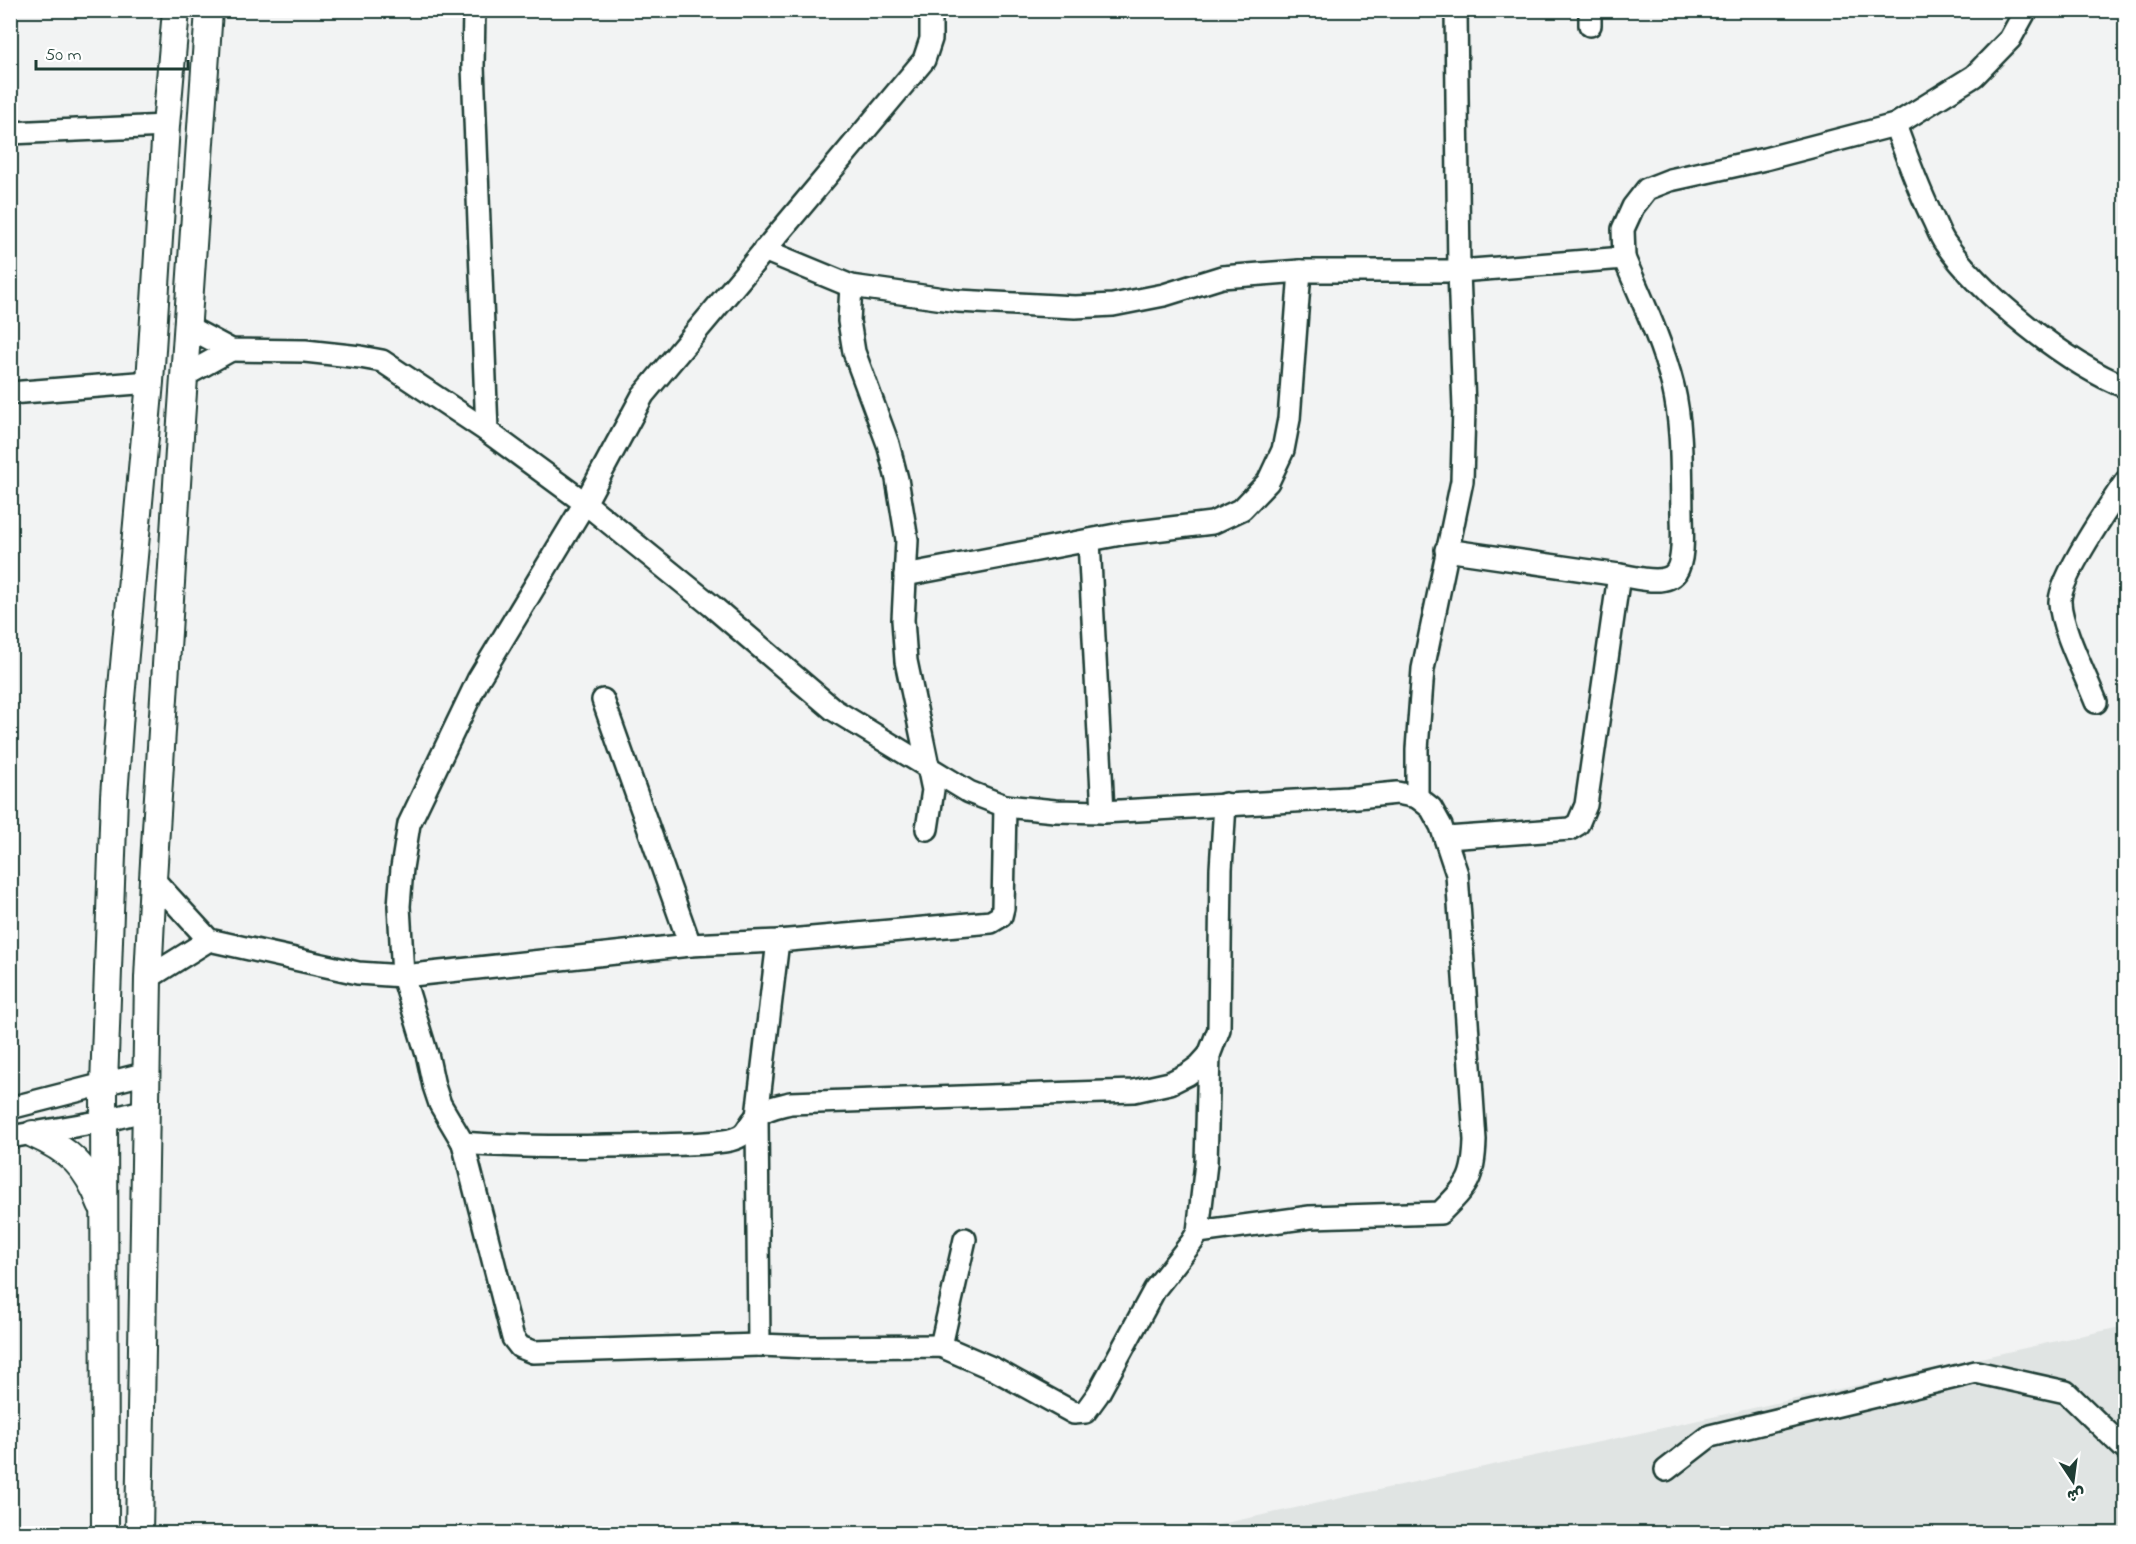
<svg xmlns="http://www.w3.org/2000/svg" width="2136" height="1544" viewBox="0 0 2136 1544" font-family="'Indie Flower','Playpen Sans Arabic',sans-serif">
<style>
.built{fill:#e0e4e3}
.lines{fill:none;stroke-linecap:round;stroke-linejoin:round}
.minor-casing{stroke:#1f3d34;stroke-width:26}
.major-casing{stroke:#1f3d34;stroke-width:30}
.minor{stroke:#fff;stroke-width:21}
.major{stroke:#fff;stroke-width:26}
</style>
<rect width="100%" height="100%" fill="#f2f3f3"/>
<filter id="ink" filterUnits="userSpaceOnUse"><feTurbulence type="fractalNoise" baseFrequency=".0167" numOctaves="2"/><feDisplacementMap in="SourceGraphic" scale="12" xChannelSelector="R" yChannelSelector="G"/><feConvolveMatrix kernelMatrix="1 2 1 2 8 2 1 2 1" color-interpolation-filters="sRGB"/></filter>
<g filter="url(#ink)">
<polygon class="built" points="2125,1326 2125,1533 1175,1534 1613,1439"/>
<g class="lines">
<defs>
<g id="minor">
<polyline points="474,10 473,66 487,431"/>
<path d="M931 10V39L924 60 643 395 585 503 478 680 409 824 402 868 399 906 403 976 428 1058 434 1086 440 1104 463 1143C525 1148 589 1147 652 1145 677 1144 705 1145 730 1140 749 1135 745 1129 756 1117 764 1108 779 1106 790 1103L1134 1091 1170 1083 1188 1074 1199 1066 1209 1055 1219 1029 1221 869 1225 804"/>
<polyline points="1590,10 1590,25"/>
<path d="M1895 125C1907 157 1918 189 1933 219 1937 227 1940 236 1945 243 1981 295 2067 364 2126 387"/>
<polyline points="10,133 166,126"/>
<polyline points="764,250 851,286"/>
<polyline points="188,327 231,350 305,351 360,357 382,361 487,431 585,503 712,606 834,710 969,792 1005,806 1055,811 1103,812 1347,798 1397,793 1417,797 1417,749 1423,669 1462,481 1464,408 1459,271 1456,10"/>
<polyline points="186,375 231,350"/>
<polyline points="10,393 150,382"/>
<polyline points="1089,541 1103,812"/>
<polyline points="1446,550 1619,575 1586,805 1578,824 1570,829 1447,838"/>
<polyline points="905,575 1121,534 1212,523 1242,509 1268,482 1283,450 1289,419 1300,271"/>
<path d="M1619 575C1635 577 1665 587 1676 572 1685 559 1682 529 1682 514 1681 471 1683 428 1673 386 1662 342 1642 300 1624 258"/>
<polyline points="603,700 690,945"/>
<path d="M2096 702C2086 676 2061 628 2060 602 2059 579 2111 503 2126 481"/>
<polyline points="927,829 933,790 906,661 903,620 907,540 897,479 888,444 854,352 849,321 851,286 958,301 1075,307 1113,305 1164,295 1222,277 1300,271 1459,271 1624,258 1623,229 1633,207 1647,189 1670,180 1765,159 1895,125 1974,76 2010,39 2026,10"/>
<polyline points="153,879 209,940 358,973 403,976 690,945 778,941 991,922 1001,916 1003,908 1005,806"/>
<polyline points="778,941 757,1116 759,1345 812,1347 941,1346 994,1369 1074,1413 1085,1412 1098,1394 1155,1289 1192,1242 1198,1232 1206,1163 1209,1055"/>
<polyline points="148,978 209,940"/>
<polyline points="10,1108 147,1073"/>
<polyline points="10,1137 104,1121 146,1110"/>
<polyline points="463,1143 513,1338 520,1347 533,1352 759,1345"/>
<path d="M1198 1232 1310 1217 1440 1213C1467 1186 1474 1180 1475 1140L1457 874 1441 826 1431 808 1417 797"/>
<polyline points="941,1346 965,1239"/>
<polyline points="1666,1470 1710,1436 1976,1372 2066,1392 2126,1450"/>
</g>
<g id="major">
<path d="M33 1134C69 1150 87 1166 101 1204"/>
<polyline points="105,1534 104,1085 114,797 121,698 150,382 166,126 176,10"/>
<polyline points="139,1534 148,978 153,879 179,451 209,10"/>
</g>
</defs>
<use href="#minor" class="minor-casing"/>
<use href="#major" class="major-casing"/>
<use href="#minor" class="minor"/>
<use href="#major" class="major"/>
</g>
</g>
<rect width="2136" height="1544" fill="none" stroke="#fff" stroke-width="36"/>
<rect x="18" y="18" width="2100" height="1508" fill="none" stroke="#1f3d34" stroke-width="2" filter="url(#ink)"/>
<g transform="translate(2073 1481) rotate(167)" stroke="#ffffff" stroke-width="4.5" paint-order="stroke">
<path d="M0-4.5L10 22L0 15L-10 22Z" fill="#1f3d34"/>
<text y="-9" font-size="16" font-weight="bold" text-anchor="middle" fill="#1f3d34">ش</text>
</g>
<path d="M36 60v9h152v-9" fill="none" stroke="#1f3d34" stroke-width="3"/>
<text x="45" y="60" font-size="18" fill="#1f3d34" stroke="#ffffff" stroke-width="4.5" paint-order="stroke">50 m</text>
</svg>
